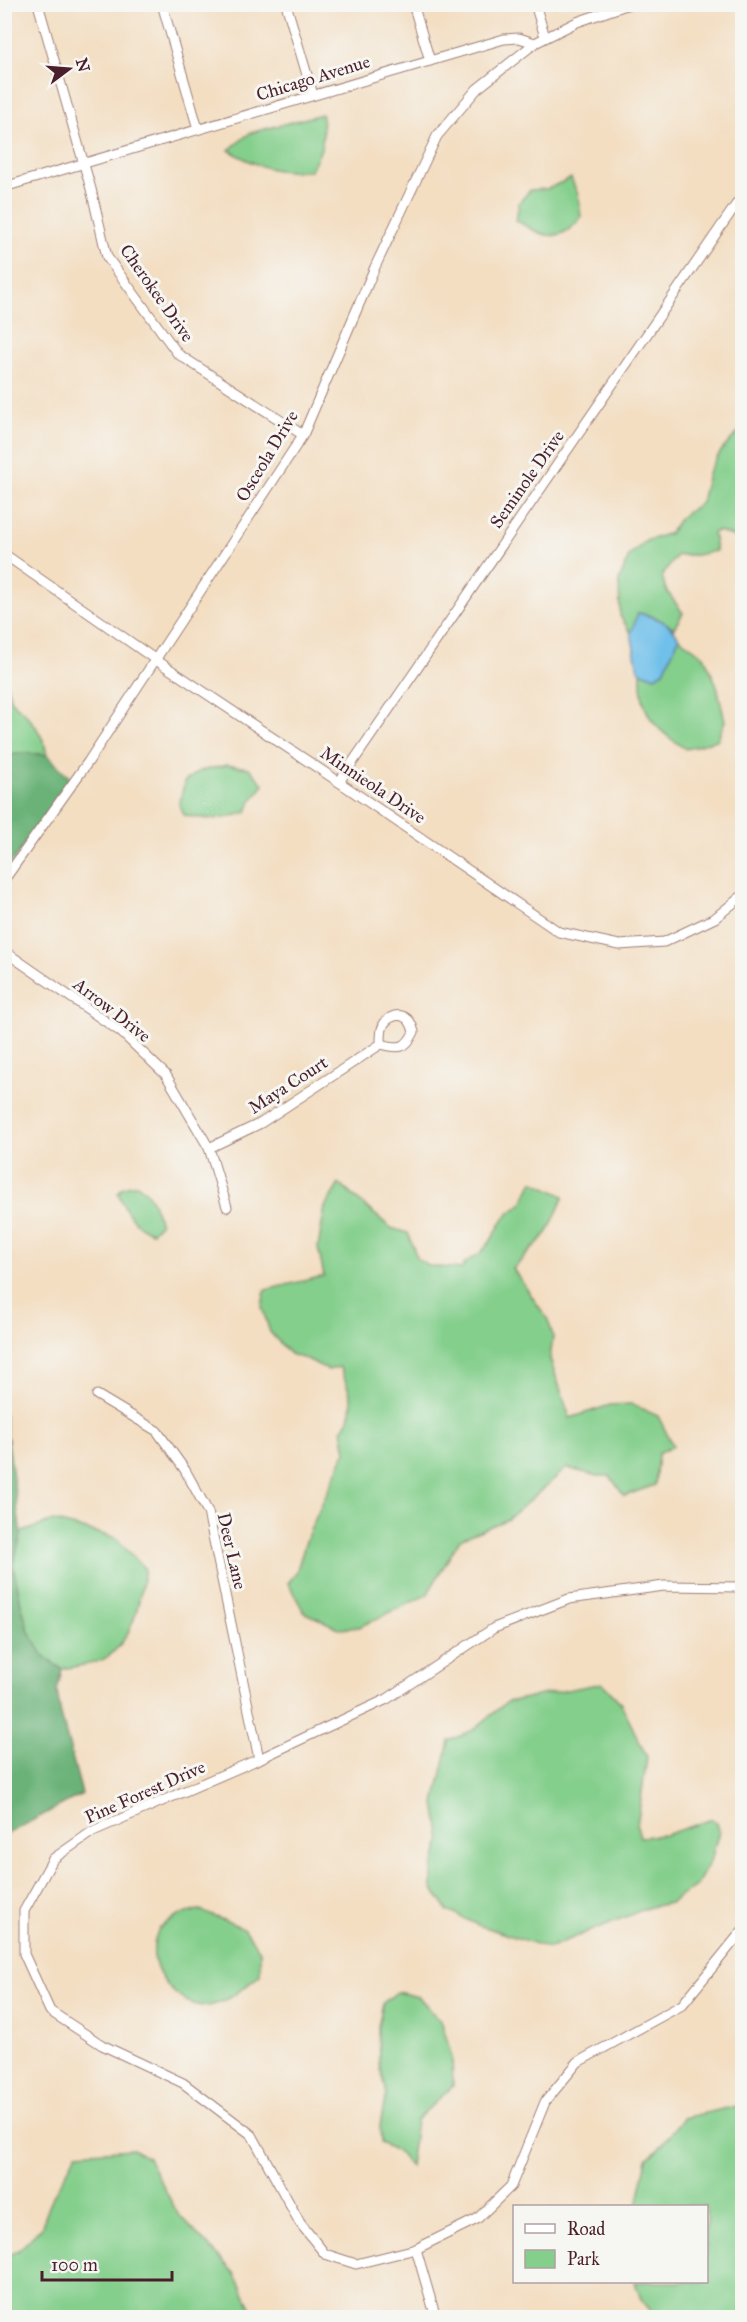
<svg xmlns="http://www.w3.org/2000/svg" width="747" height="2322" viewBox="0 0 747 2322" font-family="'IM FELL Great Primer',serif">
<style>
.green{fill:#84cf8c;stroke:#67775c;stroke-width:1.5}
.forest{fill:#6bb278;stroke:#5a6852;stroke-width:1.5}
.water{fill:#6fc0ea;stroke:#5c708a;stroke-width:1.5}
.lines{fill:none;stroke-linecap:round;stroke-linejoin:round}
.minor-casing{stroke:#9e7e76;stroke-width:11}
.minor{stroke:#fff;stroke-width:9}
.labels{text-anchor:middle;stroke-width:6;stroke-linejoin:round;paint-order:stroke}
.street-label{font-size:18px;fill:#4a1f2b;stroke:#f6f6f2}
</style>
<rect width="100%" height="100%" fill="#f6f6f2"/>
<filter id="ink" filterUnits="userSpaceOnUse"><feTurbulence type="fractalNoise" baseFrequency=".0167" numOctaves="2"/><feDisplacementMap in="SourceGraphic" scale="12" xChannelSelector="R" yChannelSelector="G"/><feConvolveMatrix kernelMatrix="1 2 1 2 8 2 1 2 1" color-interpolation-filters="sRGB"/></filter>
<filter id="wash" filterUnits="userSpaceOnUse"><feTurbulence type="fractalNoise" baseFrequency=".008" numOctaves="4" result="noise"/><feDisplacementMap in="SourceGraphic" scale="24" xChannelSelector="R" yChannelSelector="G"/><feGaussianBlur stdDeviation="1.35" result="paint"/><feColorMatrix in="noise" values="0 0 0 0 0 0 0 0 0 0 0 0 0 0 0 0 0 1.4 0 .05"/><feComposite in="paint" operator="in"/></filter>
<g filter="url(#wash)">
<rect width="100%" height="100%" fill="#f3dec2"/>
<g class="green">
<path d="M322 114C324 140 324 148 310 171 277 173 258 168 229 150L250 133Z"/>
<path d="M571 178 578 195 581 217C560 245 542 237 516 220L519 203 530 190 547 189Z"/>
<polygon points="742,428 742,540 718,531 713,533 716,551 696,555 677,555 662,576 666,590 683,613 674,628 655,617 639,613 631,633 620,616 619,581 629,556 646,541 670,533 679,519 701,502 709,470 722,450"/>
<path d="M679 638 704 656 717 686 725 721 717 740 686 749C652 728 639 711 641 671L654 677 664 671Z"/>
<polygon points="4,672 11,701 26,714 36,727 44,742 47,755 23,753 5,756"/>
<path d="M227 765 249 768 264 785 251 801 247 812C222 820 209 821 184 815L179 805 185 781 200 771Z"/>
<path d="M533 1181 564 1196 548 1232 513 1269 548 1320 553 1336 550 1359 570 1418 610 1405 631 1404 658 1416 673 1446 658 1454 655 1485 624 1496 610 1476H597L567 1468 508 1519 460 1539 427 1595 359 1627 340 1629 304 1612 288 1583 296 1573 308 1535 346 1451 342 1430C360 1407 349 1391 340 1367L328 1370 309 1360 290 1354 270 1332 262 1307 265 1290 324 1276 318 1248 325 1207 339 1184 391 1228 408 1233 417 1258 429 1266 462 1269 464 1264 480 1253 490 1242 504 1218 522 1203Z"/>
<path d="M137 1184C152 1194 155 1207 160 1224L152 1232C134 1227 125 1210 118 1193L123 1187Z"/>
<path d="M53 1521 116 1538 145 1569C139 1601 136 1636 107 1657 96 1665 75 1666 62 1669L45 1659 29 1632 21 1604 13 1565 22 1532Z"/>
<polygon points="602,1683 620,1702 647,1757 637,1826 640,1837 665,1835 712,1819 717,1823 719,1831 712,1857 697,1885 670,1903 650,1907 548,1948 478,1925 448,1911 432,1888 432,1870 441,1841 435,1803 449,1741 473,1730 507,1702"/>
<path d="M198 1910 244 1928 260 1951V1975C246 1986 221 2008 203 2006 176 2003 151 1973 154 1946 154 1940 157 1934 159 1928L178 1916Z"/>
<polygon points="397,1992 419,1997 442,2023 452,2057 453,2086 416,2120 410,2166 397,2151 381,2143 380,2126 386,2094 379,2063 378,2027 383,2003"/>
<polygon points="742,2105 742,2317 656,2317 641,2299 635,2282 706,2282 706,2206 637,2206 647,2159 663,2144 683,2118"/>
<polygon points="133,2149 148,2158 178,2214 234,2273 256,2317 5,2317 5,2258 19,2250 41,2228 53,2196 77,2153"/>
</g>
<g class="forest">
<polygon points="23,753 47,755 71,779 5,872 5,756"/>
<polygon points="4,1413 21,1535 13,1565 21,1604 29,1632 45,1658 62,1669 57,1691 61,1715 82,1794 5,1835"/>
</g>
<path class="water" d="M638 613C655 617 671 622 679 638L664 671 654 677 638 670 631 633Z"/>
</g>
<g filter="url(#ink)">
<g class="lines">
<defs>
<g id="minor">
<polyline points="38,4 91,189 107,257 178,354 303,435"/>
<polyline points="162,4 198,129"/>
<polyline points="286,4 313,95"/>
<polyline points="413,4 430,61"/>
<polyline points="535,4 545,37"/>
<polyline points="4,187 504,39 519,38 535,43"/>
<polyline points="4,554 156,660 339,782 559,932 619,945 664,942 715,918 742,896"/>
<polyline points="339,782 742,196"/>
<polyline points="4,880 88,762 303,435 375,267 437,136 477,89 535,43 577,22 629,4"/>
<polyline points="4,951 121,1032 166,1075 209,1148 227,1207"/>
<path d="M209 1148 261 1123 381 1044C381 1039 381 1033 382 1029 385 1016 402 1010 410 1022 412 1025 413 1028 414 1032 406 1049 399 1049 381 1044"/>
<polyline points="97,1395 157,1431 185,1470 208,1512 259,1759"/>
<polyline points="742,1587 664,1586 569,1599 494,1628 387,1699 259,1759 93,1831 53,1859 24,1911 24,1954 50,2011 102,2045 183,2083 252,2135 300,2223 325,2254 356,2264 416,2249 477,2219 511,2186 545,2102 578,2062 682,2005 742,1931"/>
<polyline points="416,2249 436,2318"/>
</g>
</defs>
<use href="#minor" class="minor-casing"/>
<use href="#minor" class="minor"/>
</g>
</g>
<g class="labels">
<g class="street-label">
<text transform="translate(313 78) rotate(-17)" y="6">Chicago Avenue</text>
<text transform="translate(157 293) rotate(55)" y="6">Cherokee Drive</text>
<text transform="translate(267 456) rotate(-59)" y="6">Osceola Drive</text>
<text transform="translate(527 479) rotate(-55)" y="6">Seminole Drive</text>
<text transform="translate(373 785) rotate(34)" y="6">Minnieola Drive</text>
<text transform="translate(112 1010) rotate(38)" y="6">Arrow Drive</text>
<text transform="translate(288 1085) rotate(-33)" y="6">Maya Court</text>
<text transform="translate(232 1551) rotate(77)" y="6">Deer Lane</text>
<text transform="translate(145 1792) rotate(-24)" y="6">Pine Forest Drive</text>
</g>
</g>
<rect width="747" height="2322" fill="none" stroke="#f6f6f2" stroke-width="24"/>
<rect x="513" y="2205" width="195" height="78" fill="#f6f6f2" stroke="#b1a0a2" stroke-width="1.5"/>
<rect x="525" y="2224" width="30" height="9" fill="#ffffff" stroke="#b1a0a2" stroke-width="1.5"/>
<text x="567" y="2235" font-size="18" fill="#4a1f2b">Road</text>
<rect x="525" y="2250" width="30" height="18" fill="#84cf8c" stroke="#b1a0a2" stroke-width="1.5"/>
<text x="567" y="2265" font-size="18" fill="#4a1f2b">Park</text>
<g transform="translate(69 69) rotate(74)" stroke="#f6f6f2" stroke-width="4.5" paint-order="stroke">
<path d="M0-4.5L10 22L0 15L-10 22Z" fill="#4a1f2b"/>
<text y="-9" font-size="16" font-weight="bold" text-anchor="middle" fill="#4a1f2b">N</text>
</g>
<path d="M42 2271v9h130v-9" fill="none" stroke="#4a1f2b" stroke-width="3"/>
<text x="51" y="2271" font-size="18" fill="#4a1f2b" stroke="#f6f6f2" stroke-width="4.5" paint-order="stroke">100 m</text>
</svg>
